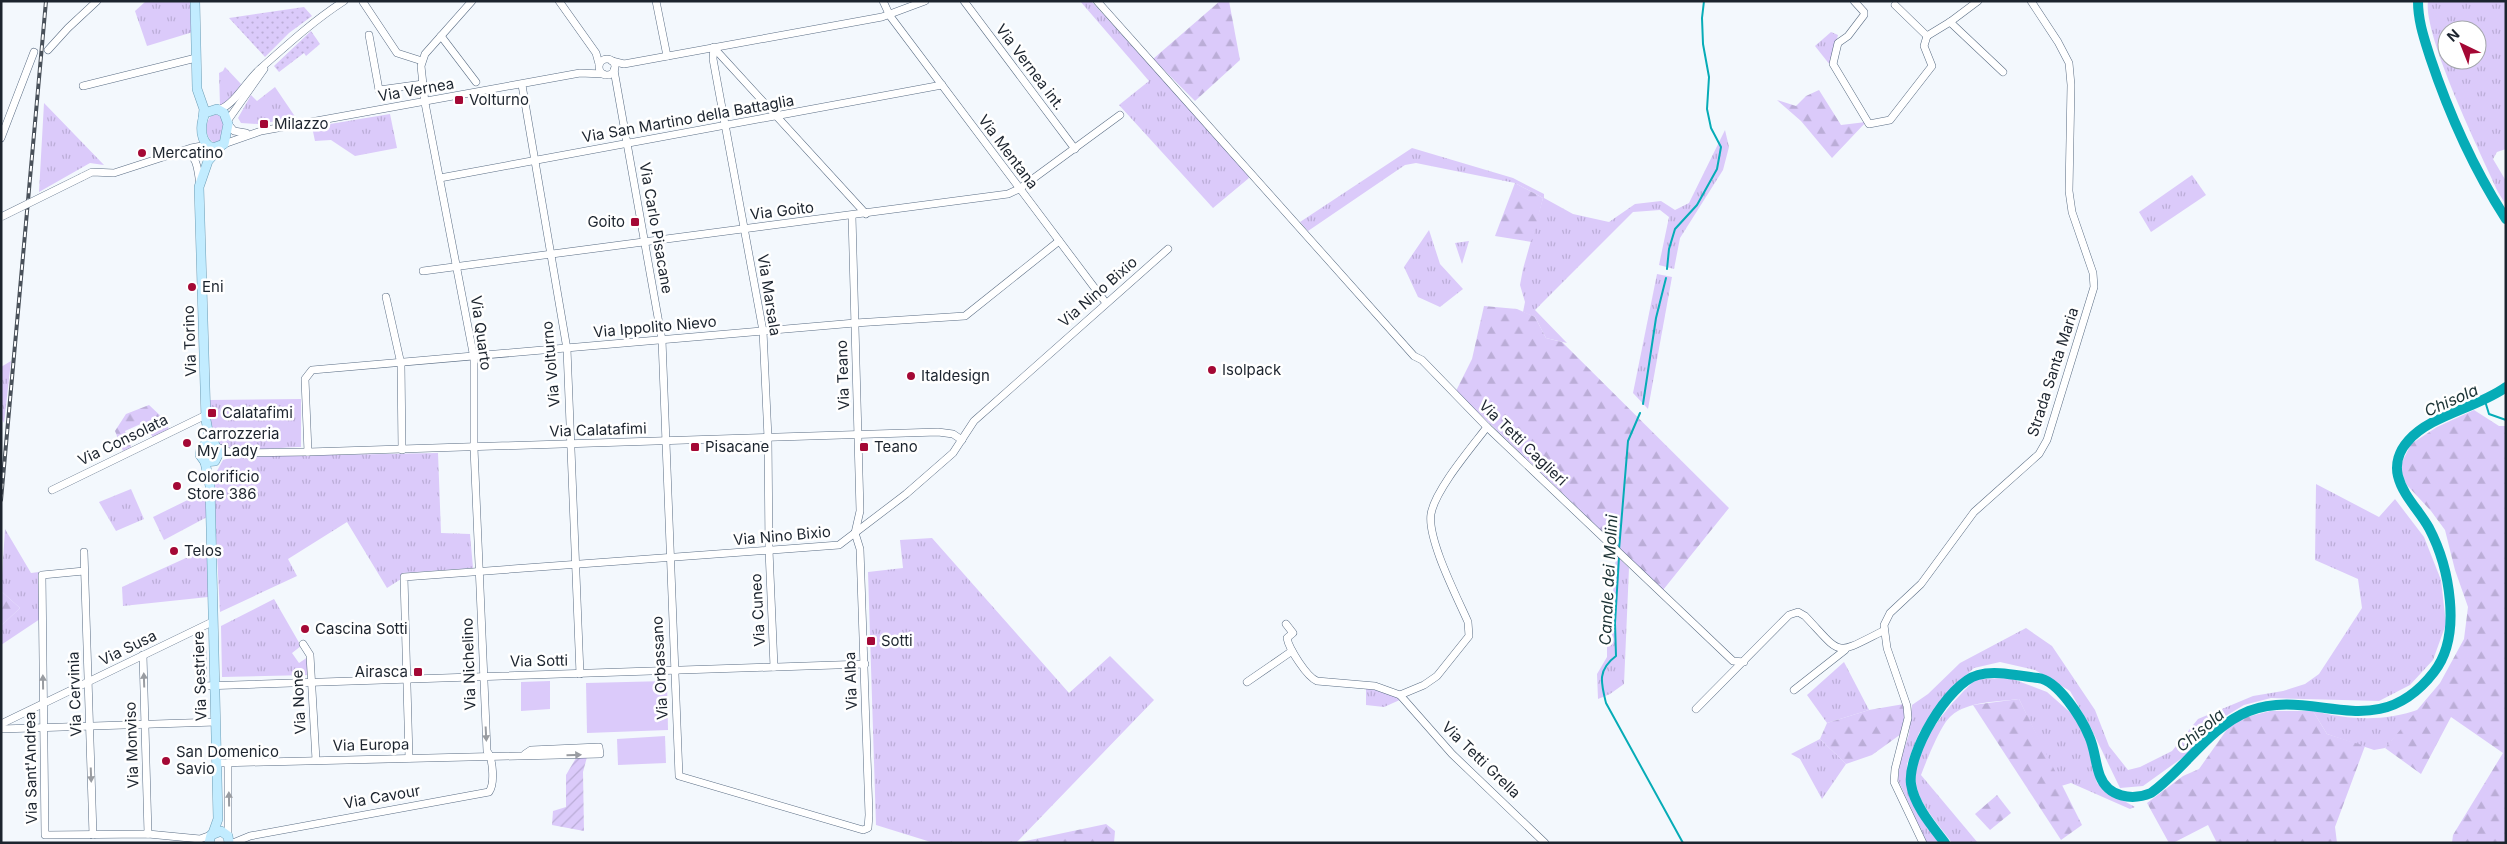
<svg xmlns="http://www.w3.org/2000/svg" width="2507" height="844" viewBox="0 0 2507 844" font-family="Inter,sans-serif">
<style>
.grass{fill:url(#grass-tufts);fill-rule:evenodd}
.forest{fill:url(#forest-firs)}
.park{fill:url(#park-dots)}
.garden{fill:url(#garden-furrows)}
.pitch{fill:#dbcafa}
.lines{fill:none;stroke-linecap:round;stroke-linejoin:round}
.stream{stroke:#06acb7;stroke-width:2}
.river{stroke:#06acb7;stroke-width:10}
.minor-casing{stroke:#5a6d84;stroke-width:8}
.major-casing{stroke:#6e9eb6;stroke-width:10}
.minor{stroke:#fff;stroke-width:7}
.major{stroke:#c2ecff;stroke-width:9}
.rail-casing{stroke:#49515a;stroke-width:4}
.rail{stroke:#fff;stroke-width:2;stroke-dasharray:5.5;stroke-linecap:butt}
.minor-bridge-casing{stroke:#5a6d84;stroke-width:8;stroke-linecap:butt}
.minor-bridge{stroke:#fff;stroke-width:7}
.oneway{fill:#999ca1}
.poi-dot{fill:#a40835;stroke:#fff;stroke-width:2}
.labels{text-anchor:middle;stroke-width:5;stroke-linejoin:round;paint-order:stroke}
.street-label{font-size:15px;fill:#1c242e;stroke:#fff}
.poi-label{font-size:15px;fill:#1c242e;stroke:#fff;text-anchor:start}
.water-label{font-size:16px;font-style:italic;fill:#1c3335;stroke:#fff}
</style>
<defs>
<pattern id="grass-tufts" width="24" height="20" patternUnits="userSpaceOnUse" patternTransform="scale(1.25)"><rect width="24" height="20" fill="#dbcafa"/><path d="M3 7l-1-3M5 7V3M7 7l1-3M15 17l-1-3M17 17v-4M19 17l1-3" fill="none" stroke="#bbadd7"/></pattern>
<pattern id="forest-firs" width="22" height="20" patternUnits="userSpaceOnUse" patternTransform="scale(1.25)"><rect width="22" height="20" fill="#dbcafa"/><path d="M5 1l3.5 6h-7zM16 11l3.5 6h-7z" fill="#bbadd7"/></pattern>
<pattern id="park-dots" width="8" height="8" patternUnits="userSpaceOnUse" patternTransform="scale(1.25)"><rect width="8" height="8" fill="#dbcafa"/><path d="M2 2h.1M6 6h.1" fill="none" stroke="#bbadd7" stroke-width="1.8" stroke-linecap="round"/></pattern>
<pattern id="garden-furrows" width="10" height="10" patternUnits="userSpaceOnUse" patternTransform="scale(1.25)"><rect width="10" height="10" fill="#dbcafa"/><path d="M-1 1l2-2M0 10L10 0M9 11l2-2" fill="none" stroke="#bbadd7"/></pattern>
</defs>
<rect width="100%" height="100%" fill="#f3f8fd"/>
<g class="grass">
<polygon points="146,1 190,1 193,32 147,46 135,11"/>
<polygon points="1080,1 1091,1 1243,167 1249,178 1213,208 1119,105 1149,81"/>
<path d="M2428 1H2506V149L2497 152 2493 159 2506 181V205L2498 192C2481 154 2423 36 2428 1ZM2447 30H2477V60H2447Z"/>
<polygon points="1831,32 1838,35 1830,65 1815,46"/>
<polygon points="225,67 241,84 230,101 220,106 219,73 223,71"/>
<polygon points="275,87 296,118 258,124 241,123 238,118 251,95 257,101"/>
<polygon points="44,103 104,165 90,163 39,192"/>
<path d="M218 114 224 118 222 140 215 143C205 139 204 124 211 116Z"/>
<polygon points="390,114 397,148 355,156 331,140 315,141 312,127"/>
<polygon points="1725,130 1729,147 1723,170 1680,238 1674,269 1659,265 1669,217 1660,210 1633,212 1535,310 1567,343 1546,338 1535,317 1523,312 1525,302 1520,285 1523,269 1543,198 1515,183 1416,163 1405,165 1308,231 1300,222 1412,148 1513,178 1544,194 1544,198 1573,214 1609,222 1635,204 1661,201 1675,210 1689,203"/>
<polygon points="2192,175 2206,195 2151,232 2139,212"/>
<polygon points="1429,230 1440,264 1463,289 1440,307 1418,297 1404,267"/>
<polygon points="1469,241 1462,264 1455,243"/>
<polygon points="1657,274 1672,277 1648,409 1633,393"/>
<polygon points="11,361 4,423 1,417 1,367"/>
<path d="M301 399V447C284 447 227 454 217 442 208 431 210 413 209 400Z"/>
<polygon points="438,453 441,533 470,534 473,568 402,573 401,579 387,588 347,522 288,559 297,576 220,612 213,478 223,460 233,457"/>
<polygon points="2316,484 2379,517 2395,499 2424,537 2441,580 2446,624 2433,660 2410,685 2379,701 2271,698 2244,705 2219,720 2189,753 2143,786 2120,788 2091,728 2070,691 2035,670 2000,662 1974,668 1945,695 1919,733 1907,764 1909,790 1917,810 1940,843 1927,843 1898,780 1900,761 1909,734 1912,705 1928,694 1960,663 2026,628 2052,646 2095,710 2109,746 2128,770 2140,767 2172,751 2198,719 2253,696 2283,691 2305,684 2319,674 2362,608 2358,579 2315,560"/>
<polygon points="131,489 144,519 116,531 99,502"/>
<polygon points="206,491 207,517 164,540 153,517"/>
<polygon points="5,529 31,573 39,572 40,619 1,645 1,626 20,608 1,591"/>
<polygon points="932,538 1069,693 1110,656 1154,700 1016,843 934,843 876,825 868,572 903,568 900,540"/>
<polygon points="208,548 208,597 123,606 122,587"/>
<polygon points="1616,555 1629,568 1624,684 1610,694 1598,699 1597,674 1607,657 1607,636 1604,627 1611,619"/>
<polygon points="274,599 301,646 292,653 299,663 308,657 309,675 222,677 221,626"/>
<polygon points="1844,662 1869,710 1827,723 1807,695"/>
<path d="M2010 678 2047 692 2072 714 2087 739 2097 783 2111 794 2135 807 2130 809 2071 783 2061 786 2019 699C1997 702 1968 701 1951 716 1941 724 1926 762 1921 775L1978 843H1952C1942 829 1929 815 1921 799 1899 757 1949 705 1976 679Z"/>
<polygon points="1366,688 1378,689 1402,699 1384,707 1366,705"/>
<path d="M2420 709 2385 748 2374 750 2327 734 2313 711C2351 720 2384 722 2420 709Z"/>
<polygon points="1820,739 1846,764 1822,799 1800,759 1791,754"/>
</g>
<g class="forest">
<polygon points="1220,1 1229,1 1240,60 1195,101 1153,59"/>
<polygon points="1819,90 1841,125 1866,122 1832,158 1801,121 1777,100 1796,106 1806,96"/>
<polygon points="1515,183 1543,198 1532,242 1495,236"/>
<polygon points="1484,306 1517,309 1535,317 1546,338 1562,342 1729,508 1663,590 1456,391 1472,359"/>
<polygon points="149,405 164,419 169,429 153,438 145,422 125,431 131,447 123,451 115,431 126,414"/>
<polygon points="2474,410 2499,426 2506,426 2506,843 2452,843 2453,835 2503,753 2451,717 2421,774 2385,748 2440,683 2464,639 2468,607 2455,570 2445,530 2431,511 2406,484 2400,466 2411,444 2437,427"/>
<polygon points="1,591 20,608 1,626"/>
<polygon points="2019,699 2082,825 2061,840 1973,705"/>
<polygon points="1904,704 1905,715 1901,734 1872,755 1846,764 1820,739 1827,723 1869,710"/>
<polygon points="2270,711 2313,711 2327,734 2365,746 2335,827 2337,843 2217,843 2208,825 2173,843 2169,843 2147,803 2183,776 2199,769 2228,728 2239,719"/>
<polygon points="1997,795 2011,813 1990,830 1975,814"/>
<polygon points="1106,824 1115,831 1114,843 1016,843"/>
</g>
<g class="park">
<polygon points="304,7 312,16 289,33 265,57 229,18"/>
<polygon points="311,31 320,44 306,56 304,53 279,72 274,66"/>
</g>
<polygon class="garden" points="587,757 583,772 584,831 552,825 553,811 566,807 566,775 576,758"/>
<g class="pitch">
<polygon points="550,681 550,709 521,711 521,682"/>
<polygon points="667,681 668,730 587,733 586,683"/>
<polygon points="665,736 666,763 618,765 617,739"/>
</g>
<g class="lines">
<g class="stream">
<polyline points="1667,269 1669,249 1675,229 1697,205 1717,169 1721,147 1711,128 1707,109 1709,77 1703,44 1702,18 1704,1"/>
<polyline points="2485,401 2489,414 2506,420"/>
<polyline points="1643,404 1656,318 1666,278"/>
<polyline points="1619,550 1628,441 1640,413"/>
<path d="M1619 557 1615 623 1616 656C1597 670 1601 683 1606 703L1683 843"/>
</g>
<g class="river">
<path d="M2418 1C2418 21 2424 38 2430 57 2449 114 2473 168 2506 219"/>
<path d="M1945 843C1932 826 1914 805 1911 784 1907 754 1948 683 1978 675 1996 670 2019 676 2038 678 2058 680 2082 719 2089 736 2095 749 2095 763 2100 776 2108 797 2132 801 2151 793 2185 769 2209 727 2249 711 2314 686 2376 747 2434 672 2463 635 2449 566 2429 528 2419 510 2403 496 2398 476 2395 464 2399 451 2408 441 2430 415 2477 408 2506 387"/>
</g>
<defs>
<g id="minor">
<polyline points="364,1 363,2 397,53 422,61"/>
<polyline points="559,1 596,53 599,64"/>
<polyline points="656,1 667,56"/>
<polyline points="883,1 890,16 1106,303"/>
<polyline points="964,1 1075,149"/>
<polyline points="1097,1 1414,356 1422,360 1487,427 1733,661 1744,662"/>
<polyline points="1854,1 1864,12 1864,15 1848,36 1838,43 1833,64 1869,124 1890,120 1932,66 1924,46 1927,36"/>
<polyline points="1895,5 1927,36"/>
<polyline points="1950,22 2003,72"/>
<polyline points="369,35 379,90 423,84"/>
<polyline points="441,36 476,82"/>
<polyline points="1927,36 1950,22 1978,1"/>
<polyline points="714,47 713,59 763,331 768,438 769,550 774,667"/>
<polyline points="714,48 866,214"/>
<polyline points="48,50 68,28 97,1"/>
<circle cx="607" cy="67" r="8"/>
<polyline points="612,61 624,64 882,17 925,1"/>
<polyline points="614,70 662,340 679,776 863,830 868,828 869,815 860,549 855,533 860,511 852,216"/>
<polyline points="522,85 567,349 580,674"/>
<polyline points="83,86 196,58"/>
<path d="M220 109C234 105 248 79 260 69 287 45 313 21 344 1"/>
<polyline points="228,120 264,69"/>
<polyline points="228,124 234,131 246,133"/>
<polyline points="1,138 34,52"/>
<polyline points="224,144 261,131 580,73 603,74"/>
<path d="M183 152C199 155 197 171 200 183"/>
<polyline points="82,177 92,172 114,173 191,148 207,145"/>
<polyline points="440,178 942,85"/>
<polyline points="423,271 1008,194 1019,189 1120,115"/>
<polyline points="386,297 401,364 402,450"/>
<polyline points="217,447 232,453 308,452 938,432 953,434 962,440"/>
<polyline points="308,452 305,379 312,370 855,323 965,316 1059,241"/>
<polyline points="52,490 206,415"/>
<polyline points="84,552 93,835"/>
<polyline points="84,571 42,575 45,835 148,834 200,839 211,835"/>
<path d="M1286 624 1293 633 1287 638C1289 649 1307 677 1317 681L1375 686 1400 695 1452 754 1545 843"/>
<polyline points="303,644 310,655 316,760"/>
<polyline points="202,646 203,686 865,664"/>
<polyline points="143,655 148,834"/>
<polyline points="1247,682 1292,651"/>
<polyline points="1794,690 1845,650"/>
<path d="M1400 695 1424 685 1437 676 1469 636 1468 622C1457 597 1427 539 1431 514 1435 490 1471 448 1487 427"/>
<path d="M1696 709 1789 615 1798 612 1805 616C1843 656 1833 656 1883 631"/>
<polyline points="1,724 212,622"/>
<polyline points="1,729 216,722"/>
<polyline points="409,758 404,577 839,545 906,494 953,453 974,421 1168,249"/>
<polyline points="217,763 600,754 599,747 531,750 525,754"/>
<polyline points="228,763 228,836"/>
<path d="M233 843 250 836 489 792C495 784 493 758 487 751L474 448V358L425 103 421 66 425 54 472 1"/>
<polyline points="1923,843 1894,782 1895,769 1908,718 1907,706 1887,648 1884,625 1890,613 1921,584 1974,512 2039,454 2047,440 2094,287 2093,273 2072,212 2069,191 2071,85 2069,63 2058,42 2031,1"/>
</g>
<g id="major">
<polyline points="195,1 197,89 204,109 203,118"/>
<path d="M217 109 224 113 228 124 224 144 213 148C199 143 200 125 205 113Z"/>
<polyline points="215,445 205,444 201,449 200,455 205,462 215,461 219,453 208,431 206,420 199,187 208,161 221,146"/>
<polyline points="205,462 210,486 218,819 213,833"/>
<polyline points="209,843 211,835 221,831 228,836 229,843"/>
</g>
</defs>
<use href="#minor" class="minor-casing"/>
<use href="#major" class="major-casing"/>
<use href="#minor" class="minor"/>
<use href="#major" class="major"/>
<defs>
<polyline id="rail" points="1,500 46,1"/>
</defs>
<use href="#rail" class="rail-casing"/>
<use href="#rail" class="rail"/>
<defs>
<polyline id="minor-bridge" points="1,217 82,177"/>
</defs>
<use href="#minor-bridge" class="minor-bridge-casing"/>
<use href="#minor-bridge" class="minor-bridge"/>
</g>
<defs><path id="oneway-solid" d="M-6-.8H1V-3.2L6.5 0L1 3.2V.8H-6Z" transform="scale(1.25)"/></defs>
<g class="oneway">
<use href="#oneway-solid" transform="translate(144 680) rotate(-92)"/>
<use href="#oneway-solid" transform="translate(43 682) rotate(-91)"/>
<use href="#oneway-solid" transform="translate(486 734) rotate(87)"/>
<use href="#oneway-solid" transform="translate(574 755) rotate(-2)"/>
<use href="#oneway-solid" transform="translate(91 775) rotate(88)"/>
<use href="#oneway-solid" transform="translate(229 799) rotate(-91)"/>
</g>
<g class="poi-dot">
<rect x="454" y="95" width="10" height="10" rx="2.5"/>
<rect x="259" y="119" width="10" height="10" rx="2.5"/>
<circle cx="142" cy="153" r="5"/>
<rect x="630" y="217" width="10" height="10" rx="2.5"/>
<circle cx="192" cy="287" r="5"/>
<circle cx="1212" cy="370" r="5"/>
<circle cx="911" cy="376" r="5"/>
<rect x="207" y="408" width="10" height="10" rx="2.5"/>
<circle cx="187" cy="443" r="5"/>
<rect x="690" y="442" width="10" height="10" rx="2.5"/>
<rect x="859" y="442" width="10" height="10" rx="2.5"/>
<circle cx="177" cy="486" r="5"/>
<circle cx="174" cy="551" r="5"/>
<circle cx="305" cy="629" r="5"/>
<rect x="866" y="636" width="10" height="10" rx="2.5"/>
<rect x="413" y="667" width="10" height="10" rx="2.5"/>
<circle cx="166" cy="761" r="5"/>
</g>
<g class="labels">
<g class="street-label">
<text transform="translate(1030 67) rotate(53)" y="5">Via Vernea int.</text>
<text transform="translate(416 90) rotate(-10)" y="5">Via Vernea</text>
<text transform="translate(688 119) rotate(-10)" y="5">Via San Martino della Battaglia</text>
<text transform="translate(1008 152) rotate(53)" y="5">Via Mentana</text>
<text transform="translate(782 211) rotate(-7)" y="5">Via Goito</text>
<text transform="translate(656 228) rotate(80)" y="5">Via Carlo Pisacane</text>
<text transform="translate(1098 292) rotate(-41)" y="5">Via Nino Bixio</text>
<text transform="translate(769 295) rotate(81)" y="5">Via Marsala</text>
<text transform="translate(655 327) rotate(-5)" y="5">Via Ippolito Nievo</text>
<text transform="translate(481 333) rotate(82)" y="5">Via Quarto</text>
<text transform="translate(190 341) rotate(-92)" y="5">Via Torino</text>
<text transform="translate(551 364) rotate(-95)" y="5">Via Volturno</text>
<text transform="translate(2053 372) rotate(-72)" y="5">Strada Santa Maria</text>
<text transform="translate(843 375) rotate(-92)" y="5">Via Teano</text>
<text transform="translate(598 430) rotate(-2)" y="5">Via Calatafimi</text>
<text transform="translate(123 440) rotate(-26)" y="5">Via Consolata</text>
<text transform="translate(1523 443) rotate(44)" y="5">Via Tetti Caglieri</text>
<text transform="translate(782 536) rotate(-5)" y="5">Via Nino Bixio</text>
<text transform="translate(758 610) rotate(-93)" y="5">Via Cuneo</text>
<text transform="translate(128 648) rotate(-26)" y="5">Via Susa</text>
<text transform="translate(539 661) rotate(-1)" y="5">Via Sotti</text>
<text transform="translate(469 664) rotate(-92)" y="5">Via Nichelino</text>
<text transform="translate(660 668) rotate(-93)" y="5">Via Orbassano</text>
<text transform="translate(200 676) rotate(-92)" y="5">Via Sestriere</text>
<text transform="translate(851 681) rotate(-92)" y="5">Via Alba</text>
<text transform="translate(75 694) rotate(-92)" y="5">Via Cervinia</text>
<text transform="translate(299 702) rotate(-93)" y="5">Via None</text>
<text transform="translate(132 745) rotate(-92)" y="5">Via Monviso</text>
<text transform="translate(371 745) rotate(-1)" y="5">Via Europa</text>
<text transform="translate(1481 760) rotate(44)" y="5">Via Tetti Grella</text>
<text transform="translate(31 768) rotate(-91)" y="5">Via Sant'Andrea</text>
<text transform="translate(382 797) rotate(-10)" y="5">Via Cavour</text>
</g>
<g class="poi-label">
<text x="469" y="105">Volturno</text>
<text x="274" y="129">Milazzo</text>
<text x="152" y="158">Mercatino</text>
<text x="625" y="227" text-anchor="end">Goito</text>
<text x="202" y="292">Eni</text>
<text x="1222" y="375">Isolpack</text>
<text x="921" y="381">Italdesign</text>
<text x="222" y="418">Calatafimi</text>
<text x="197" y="439">Carrozzeria<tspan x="197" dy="17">My Lady</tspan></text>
<text x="705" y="452">Pisacane</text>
<text x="874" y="452">Teano</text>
<text x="187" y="482">Colorificio<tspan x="187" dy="17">Store 386</tspan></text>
<text x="184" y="556">Telos</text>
<text x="315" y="634">Cascina Sotti</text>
<text x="881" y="646">Sotti</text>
<text x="408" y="677" text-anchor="end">Airasca</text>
<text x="176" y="757">San Domenico<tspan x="176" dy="17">Savio</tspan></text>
</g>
<g class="water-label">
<text transform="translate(2451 400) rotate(-24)" y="6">Chisola</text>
<text transform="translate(1608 580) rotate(-87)" y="6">Canale dei Molini</text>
<text transform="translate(2200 730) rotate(-40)" y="6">Chisola</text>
</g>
</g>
<rect width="2507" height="844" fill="none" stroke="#1c242e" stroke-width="5"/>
<g transform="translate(2462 45) rotate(317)"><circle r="24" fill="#ffffff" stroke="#a4a7ab"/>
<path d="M0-4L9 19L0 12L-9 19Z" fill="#a40835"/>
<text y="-8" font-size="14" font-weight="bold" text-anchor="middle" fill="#1c242e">N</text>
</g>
</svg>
